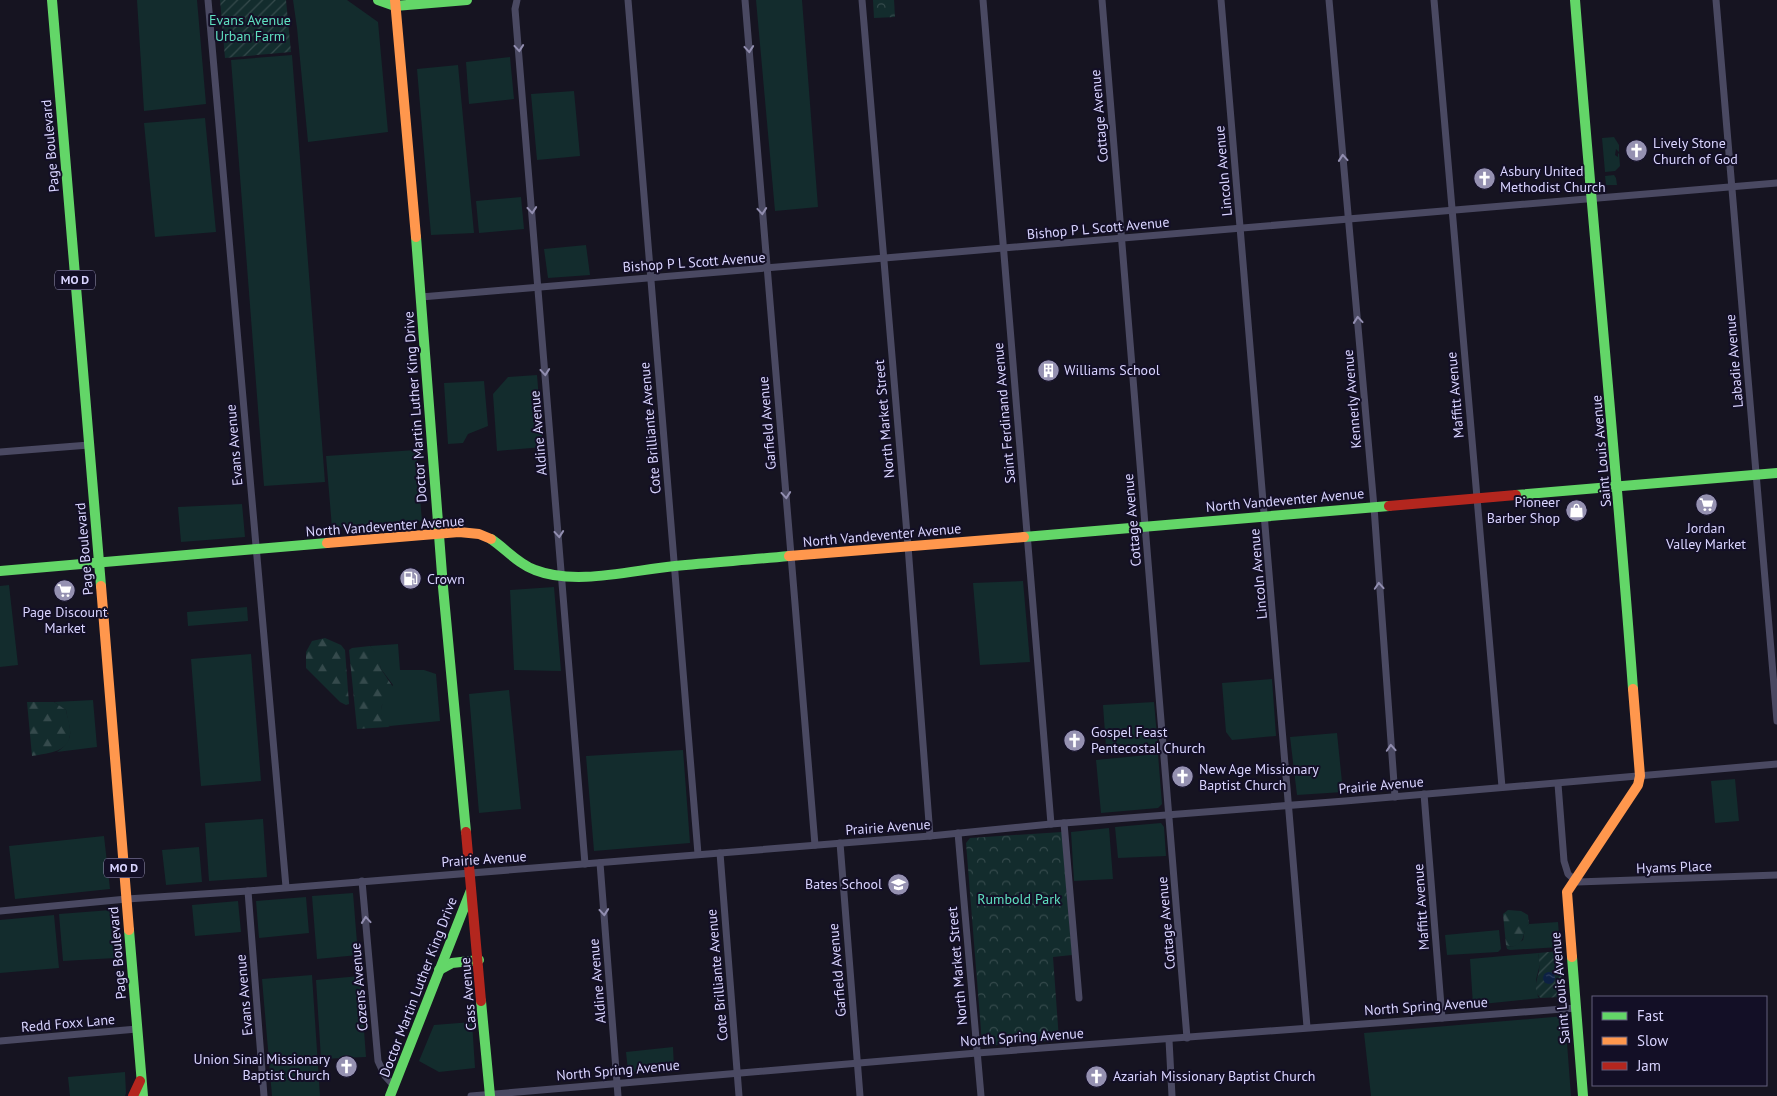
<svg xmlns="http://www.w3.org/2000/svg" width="1777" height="1096" viewBox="0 0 1777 1096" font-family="'PT Sans',sans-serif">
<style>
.grass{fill:#132c2d}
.forest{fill:url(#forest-firs)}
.park{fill:url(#park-crowns)}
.garden{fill:url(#garden-furrows)}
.water{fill:url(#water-ripples)}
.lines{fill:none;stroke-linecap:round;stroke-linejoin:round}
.street{stroke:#4a4962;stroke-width:7}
.fast{stroke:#63d668;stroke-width:10}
.slow{stroke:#ff974d;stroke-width:10}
.jam{stroke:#b3261e;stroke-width:10}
.oneway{stroke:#928eb0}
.labels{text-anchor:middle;stroke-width:4;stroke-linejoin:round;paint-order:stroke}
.shield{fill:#130f26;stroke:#9e99be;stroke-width:1}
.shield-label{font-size:12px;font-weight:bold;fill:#d9d4ff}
.park-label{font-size:14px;fill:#5fe0c0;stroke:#130f26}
.street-label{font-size:14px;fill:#d9d4ff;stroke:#130f26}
.poi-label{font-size:14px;fill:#d9d4ff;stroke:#130f26;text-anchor:start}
</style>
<defs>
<pattern id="forest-firs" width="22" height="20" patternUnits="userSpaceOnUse" patternTransform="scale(1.25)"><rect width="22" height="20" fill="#132c2d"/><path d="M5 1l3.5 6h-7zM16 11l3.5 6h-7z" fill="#354a4c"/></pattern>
<pattern id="park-crowns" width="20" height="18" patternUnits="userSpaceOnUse" patternTransform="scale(1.25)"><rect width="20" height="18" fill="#132c2d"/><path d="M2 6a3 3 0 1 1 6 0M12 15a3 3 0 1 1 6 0" fill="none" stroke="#354a4c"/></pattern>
<pattern id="garden-furrows" width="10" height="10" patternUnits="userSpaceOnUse" patternTransform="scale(1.25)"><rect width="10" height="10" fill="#132c2d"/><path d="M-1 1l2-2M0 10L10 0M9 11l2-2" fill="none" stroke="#354a4c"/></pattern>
<pattern id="water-ripples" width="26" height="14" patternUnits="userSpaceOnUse" patternTransform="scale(1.25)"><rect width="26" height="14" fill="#0d2144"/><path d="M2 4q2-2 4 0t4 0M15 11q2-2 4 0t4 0" fill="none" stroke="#304060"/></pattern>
</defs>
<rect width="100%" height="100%" fill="#161421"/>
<g class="grass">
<polygon points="137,0 197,0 206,104 144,111"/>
<polygon points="293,0 347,0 378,22 388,132 308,142 297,28"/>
<polygon points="756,0 802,0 818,207 775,211"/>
<polygon points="292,55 325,482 264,486 231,60"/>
<polygon points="510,57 514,99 469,104 466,62"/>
<polygon points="458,65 474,233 431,235 417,69"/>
<polygon points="574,91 580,156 537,160 531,94"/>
<polygon points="205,118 216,232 155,237 144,123"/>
<polygon points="1614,137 1619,145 1619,152 1616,149 1615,155 1618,157 1618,154 1619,153 1620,166 1615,171 1605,172 1602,138"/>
<polygon points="1614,175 1616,178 1617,185 1606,185 1605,176"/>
<polygon points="521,197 524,229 479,233 476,201"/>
<polygon points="586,245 590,275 548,278 544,249"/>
<polygon points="537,375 543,447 497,451 493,394 508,377"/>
<polygon points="484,381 488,426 468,434 463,443 448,444 444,383"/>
<polygon points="416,450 422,521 332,528 326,456"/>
<polygon points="242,504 245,537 181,542 178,507"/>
<polygon points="1023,581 1030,662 980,665 973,583"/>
<polygon points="9,585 18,665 0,667 0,586"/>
<polygon points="554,587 561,671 514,670 510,590"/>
<polygon points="247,607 248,621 188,626 187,612"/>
<path d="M398 644 400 670H424L436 674 440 721 390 726C388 724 386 723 384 721 375 710 388 694 393 685L381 669 377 655 370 646Z"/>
<polygon points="251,654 261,781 201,786 191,659"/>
<polygon points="1272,679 1276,736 1232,740 1226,732 1222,683"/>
<polygon points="509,690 521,809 479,813 469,694"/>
<path d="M93 700 97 747 57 752C77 738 69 730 66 710L54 702Z"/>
<polygon points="1154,702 1158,747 1114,751 1108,750 1106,747 1103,705"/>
<polygon points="1337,733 1343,792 1297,795 1290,737"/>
<polygon points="683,750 690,843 594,851 586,756"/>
<polygon points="1158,754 1162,804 1158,808 1101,813 1096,760"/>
<polygon points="1735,779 1739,821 1715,823 1711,781"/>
<polygon points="263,819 267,877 209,881 205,823"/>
<polygon points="1161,823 1164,827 1166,856 1118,858 1115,827"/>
<polygon points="1109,828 1113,879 1074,881 1071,832"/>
<polygon points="104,836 110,889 15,899 9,846"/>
<polygon points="199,847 202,882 166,885 162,850"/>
<polygon points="353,893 358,955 317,959 312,896"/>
<polygon points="306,897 309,933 259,938 256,901"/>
<polygon points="238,901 241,932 195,936 192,905"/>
<polygon points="111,910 115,958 63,961 59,914"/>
<polygon points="54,915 59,968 0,973 0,920"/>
<polygon points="1558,922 1560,947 1510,950 1507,949 1506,945 1512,947 1523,940 1525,928 1529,924"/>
<polygon points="1499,930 1501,949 1498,952 1447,955 1445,935"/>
<polygon points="1538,953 1540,964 1536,980 1538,997 1541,998 1473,1005 1470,959"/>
<polygon points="312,975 320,1096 272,1096 262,979"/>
<polygon points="360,976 366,1057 321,1059 316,980"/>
<polygon points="1565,1016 1571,1096 1371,1096 1364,1033"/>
<polygon points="472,1022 475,1068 439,1072 419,1061 434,1025"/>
<polygon points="673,1047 674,1068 630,1072 628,1071 626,1052"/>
<polygon points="125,1072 126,1093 125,1096 70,1096 68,1077"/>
</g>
<g class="forest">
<polygon points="325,638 341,645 345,650 349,704 346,705 340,702 306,668 306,652 312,641"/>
<path d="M370 646 378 655 381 669 395 690 394 694 390 700 382 705C380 720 383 716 390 726L388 727 357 729 349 650 352 648Z"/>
<path d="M27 702H54L66 710C67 717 70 723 70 730 72 752 49 753 32 756Z"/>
<path d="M1508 910 1521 911 1528 915 1529 924C1520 934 1528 941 1512 947L1506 945 1503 914Z"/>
</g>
<g class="park">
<polygon points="873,0 894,0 895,17 874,18"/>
<polygon points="1062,832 1072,955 1053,957 1059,1040 985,1046 982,1043 966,843 970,838"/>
</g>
<g class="garden">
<polygon points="220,0 286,0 291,52 225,58"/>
<path d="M1560 951V959L1557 962 1561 970 1562 981 1558 987 1563 990V994L1560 995 1561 997 1541 998C1532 991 1537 980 1539 971 1540 965 1539 959 1538 953Z"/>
</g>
<circle class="water" cx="1549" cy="978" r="6"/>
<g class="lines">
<g class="street">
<polyline points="208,0 286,887"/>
<polyline points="517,0 515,9 585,864"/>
<polyline points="628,0 698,854"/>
<polyline points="745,0 815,845"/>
<polyline points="862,0 908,546 930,836"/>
<polyline points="983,0 1051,824"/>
<polyline points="1102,0 1187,1038"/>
<polyline points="1221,0 1307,1027"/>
<polyline points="1329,0 1374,507 1395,797"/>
<polyline points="1434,0 1502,787"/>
<polyline points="1716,0 1777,721"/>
<polyline points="421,297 1777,183"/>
<polyline points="0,452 89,445"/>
<polyline points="1558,784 1564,861 1568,874 1577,882 1777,875"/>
<polyline points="1424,794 1442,1018"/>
<polyline points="1064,823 1079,998"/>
<polyline points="958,833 981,1096"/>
<polyline points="840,843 860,1096"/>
<polyline points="720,853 739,1096"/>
<polyline points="600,863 618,1096"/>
<polyline points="362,881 378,1061 385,1076 394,1086"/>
<polyline points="248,891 264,1096"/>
<polyline points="0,911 127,899 248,891 930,836 1051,824 1345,801 1777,764"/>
<polyline points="1169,1040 1172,1096"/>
<polyline points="0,1041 137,1029"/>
<polyline points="471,1096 977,1053 1576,1008"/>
</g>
<g class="fast">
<polyline points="52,0 101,586"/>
<polyline points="378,0 395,6 467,0"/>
<path d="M1575 0C1593 230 1616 459 1633 689"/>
<polyline points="416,237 443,587 466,832"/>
<polyline points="1516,495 1777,473"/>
<polyline points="1024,537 1389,506"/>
<path d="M491 539C506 549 518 564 535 570 576 586 632 570 675 566 712 562 751 560 789 556"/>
<polyline points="0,571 327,543"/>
<polyline points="129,930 143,1096"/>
<polyline points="1572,957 1583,1096"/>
<polyline points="439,970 452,963 479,960"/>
<polyline points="481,1001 490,1096"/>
<polyline points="390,1096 471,890"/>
</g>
<g class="slow">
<polyline points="395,0 416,237"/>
<polyline points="327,543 459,532 479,534 491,539"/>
<polyline points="789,556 1024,537"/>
<polyline points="101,586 129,930"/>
<polyline points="1572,957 1567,892 1638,785 1640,776 1633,689"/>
</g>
<g class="jam">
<polyline points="1389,506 1516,495"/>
<polyline points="466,832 481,1001"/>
<polyline points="133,1096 140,1081"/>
</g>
</g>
<defs><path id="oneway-chevron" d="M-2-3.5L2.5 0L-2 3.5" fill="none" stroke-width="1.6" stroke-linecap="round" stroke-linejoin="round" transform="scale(1.25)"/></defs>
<g class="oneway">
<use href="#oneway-chevron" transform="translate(519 48) rotate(85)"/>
<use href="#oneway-chevron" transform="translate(749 49) rotate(85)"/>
<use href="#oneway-chevron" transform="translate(1343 158) rotate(-95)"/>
<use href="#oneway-chevron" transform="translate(532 210) rotate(85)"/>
<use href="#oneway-chevron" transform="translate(762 211) rotate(85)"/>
<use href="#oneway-chevron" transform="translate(1358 320) rotate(-95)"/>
<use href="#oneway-chevron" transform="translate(545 372) rotate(85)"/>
<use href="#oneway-chevron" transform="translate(786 495) rotate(85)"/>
<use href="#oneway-chevron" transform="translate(559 534) rotate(85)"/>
<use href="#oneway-chevron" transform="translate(1379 586) rotate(-94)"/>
<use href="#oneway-chevron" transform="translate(1391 748) rotate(-94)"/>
<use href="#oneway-chevron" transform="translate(604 912) rotate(85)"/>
<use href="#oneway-chevron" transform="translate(366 920) rotate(-95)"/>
</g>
<defs>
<symbol id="church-disc" viewBox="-11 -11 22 22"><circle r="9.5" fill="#9591b1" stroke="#130f26"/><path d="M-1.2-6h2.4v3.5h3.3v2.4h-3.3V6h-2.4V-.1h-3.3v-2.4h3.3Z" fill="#fff"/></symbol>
<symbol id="building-disc" viewBox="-11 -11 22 22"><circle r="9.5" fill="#9591b1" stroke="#130f26"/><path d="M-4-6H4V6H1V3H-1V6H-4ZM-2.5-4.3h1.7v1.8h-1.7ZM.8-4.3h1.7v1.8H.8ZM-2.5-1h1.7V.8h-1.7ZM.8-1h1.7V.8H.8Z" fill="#fff"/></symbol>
<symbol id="supermarket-disc" viewBox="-11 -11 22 22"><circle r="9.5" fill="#9591b1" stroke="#130f26"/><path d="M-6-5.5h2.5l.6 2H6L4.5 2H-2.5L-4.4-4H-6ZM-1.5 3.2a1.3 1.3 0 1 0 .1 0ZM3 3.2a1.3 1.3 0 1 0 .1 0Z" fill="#fff"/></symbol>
<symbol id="shop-disc" viewBox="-11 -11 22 22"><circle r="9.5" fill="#9591b1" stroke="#130f26"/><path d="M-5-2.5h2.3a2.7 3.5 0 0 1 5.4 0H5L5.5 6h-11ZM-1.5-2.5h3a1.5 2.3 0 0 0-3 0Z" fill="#fff"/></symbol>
<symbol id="fuel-disc" viewBox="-11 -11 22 22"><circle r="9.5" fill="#9591b1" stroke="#130f26"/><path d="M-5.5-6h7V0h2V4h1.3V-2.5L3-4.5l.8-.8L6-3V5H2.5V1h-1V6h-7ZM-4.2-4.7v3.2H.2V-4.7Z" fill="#fff"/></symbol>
<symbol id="school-disc" viewBox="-11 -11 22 22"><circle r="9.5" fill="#9591b1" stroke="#130f26"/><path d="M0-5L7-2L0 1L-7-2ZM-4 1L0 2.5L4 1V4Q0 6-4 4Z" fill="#fff"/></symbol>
</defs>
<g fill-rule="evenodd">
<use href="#church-disc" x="1624" y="138" width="25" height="25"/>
<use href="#church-disc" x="1472" y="166" width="25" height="25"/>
<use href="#building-disc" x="1036" y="358" width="25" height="25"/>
<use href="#supermarket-disc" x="1694" y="492" width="25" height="25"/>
<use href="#shop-disc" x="1564" y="498" width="25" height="25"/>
<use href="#fuel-disc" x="398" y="566" width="25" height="25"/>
<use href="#supermarket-disc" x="52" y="578" width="25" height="25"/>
<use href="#church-disc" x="1062" y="728" width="25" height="25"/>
<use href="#church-disc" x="1170" y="764" width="25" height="25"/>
<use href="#school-disc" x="886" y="872" width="25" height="25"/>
<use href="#church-disc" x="334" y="1054" width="25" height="25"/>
<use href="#church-disc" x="1084" y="1064" width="25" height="25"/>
</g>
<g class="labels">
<g class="shield">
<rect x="55" y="270.5" width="40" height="19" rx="4"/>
<rect x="104" y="858.5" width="40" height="19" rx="4"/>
</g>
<g class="shield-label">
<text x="75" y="284">MO D</text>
<text x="124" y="872">MO D</text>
</g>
<g class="park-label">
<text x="250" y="25">Evans Avenue<tspan x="250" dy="16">Urban Farm</tspan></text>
<text x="1019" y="904">Rumbold Park</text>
</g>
<g class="street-label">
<text transform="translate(1099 116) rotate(-95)" y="5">Cottage Avenue</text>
<text transform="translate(50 146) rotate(-95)" y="5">Page Boulevard</text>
<text transform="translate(1223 171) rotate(-95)" y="5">Lincoln Avenue</text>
<text transform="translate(1098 228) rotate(-5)" y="5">Bishop P L Scott Avenue</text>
<text transform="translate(694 262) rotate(-4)" y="5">Bishop P L Scott Avenue</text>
<text transform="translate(1734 361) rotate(-95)" y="5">Labadie Avenue</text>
<text transform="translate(1455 395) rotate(-95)" y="5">Maffitt Avenue</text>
<text transform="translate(1352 399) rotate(-95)" y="5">Kennerly Avenue</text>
<text transform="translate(415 407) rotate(-94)" y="5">Doctor Martin Luther King Drive</text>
<text transform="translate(1004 413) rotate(-95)" y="5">Saint Ferdinand Avenue</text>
<text transform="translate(884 419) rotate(-95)" y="5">North Market Street</text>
<text transform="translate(767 423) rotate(-95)" y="5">Garfield Avenue</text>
<text transform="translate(650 428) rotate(-95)" y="5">Cote Brilliante Avenue</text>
<text transform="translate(538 433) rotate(-95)" y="5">Aldine Avenue</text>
<text transform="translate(234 445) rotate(-95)" y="5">Evans Avenue</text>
<text transform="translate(1601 451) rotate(-95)" y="5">Saint Louis Avenue</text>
<text transform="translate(1285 500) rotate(-5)" y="5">North Vandeventer Avenue</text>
<text transform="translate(1132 520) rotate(-95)" y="5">Cottage Avenue</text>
<text transform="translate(385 526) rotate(-4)" y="5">North Vandeventer Avenue</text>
<text transform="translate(882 535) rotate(-5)" y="5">North Vandeventer Avenue</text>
<text transform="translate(84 549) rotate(-95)" y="5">Page Boulevard</text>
<text transform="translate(1258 574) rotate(-95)" y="5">Lincoln Avenue</text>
<text transform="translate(1381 785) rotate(-5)" y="5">Prairie Avenue</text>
<text transform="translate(888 827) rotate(-4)" y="5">Prairie Avenue</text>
<text transform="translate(484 859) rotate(-4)" y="5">Prairie Avenue</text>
<text transform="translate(1674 867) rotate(-2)" y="5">Hyams Place</text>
<text transform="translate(1421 907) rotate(-94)" y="5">Maffitt Avenue</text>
<text transform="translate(1166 923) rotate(-95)" y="5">Cottage Avenue</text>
<text transform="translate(117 953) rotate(-95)" y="5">Page Boulevard</text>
<text transform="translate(957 966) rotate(-95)" y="5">North Market Street</text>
<text transform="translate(837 970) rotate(-95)" y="5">Garfield Avenue</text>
<text transform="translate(717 975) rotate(-95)" y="5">Cote Brilliante Avenue</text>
<text transform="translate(597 981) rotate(-95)" y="5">Aldine Avenue</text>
<text transform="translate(359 987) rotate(-95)" y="5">Cozens Avenue</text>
<text transform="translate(418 987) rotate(-69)" y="5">Doctor Martin Luther King Drive</text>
<text transform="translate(1560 988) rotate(-95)" y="5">Saint Louis Avenue</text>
<text transform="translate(468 994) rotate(-95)" y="5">Cass Avenue</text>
<text transform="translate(244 995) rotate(-95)" y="5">Evans Avenue</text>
<text transform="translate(1426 1006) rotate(-4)" y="5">North Spring Avenue</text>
<text transform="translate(68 1023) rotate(-5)" y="5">Redd Foxx Lane</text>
<text transform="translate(1022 1037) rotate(-4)" y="5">North Spring Avenue</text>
<text transform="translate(618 1070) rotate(-5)" y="5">North Spring Avenue</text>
</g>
<g class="poi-label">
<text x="1653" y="148">Lively Stone<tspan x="1653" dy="16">Church of God</tspan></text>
<text x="1500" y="176">Asbury United<tspan x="1500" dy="16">Methodist Church</tspan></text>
<text x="1064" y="375">Williams School</text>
<text x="1560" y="507" text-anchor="end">Pioneer<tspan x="1560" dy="16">Barber Shop</tspan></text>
<text x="1706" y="533" text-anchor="middle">Jordan<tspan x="1706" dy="16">Valley Market</tspan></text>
<text x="427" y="584">Crown</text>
<text x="65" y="617" text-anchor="middle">Page Discount<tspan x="65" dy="16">Market</tspan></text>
<text x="1091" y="737">Gospel Feast<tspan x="1091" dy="16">Pentecostal Church</tspan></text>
<text x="1199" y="774">New Age Missionary<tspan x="1199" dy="16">Baptist Church</tspan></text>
<text x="882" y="889" text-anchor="end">Bates School</text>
<text x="330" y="1064" text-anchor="end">Union Sinai Missionary<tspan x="330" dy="16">Baptist Church</tspan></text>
<text x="1113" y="1081">Azariah Missionary Baptist Church</text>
</g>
</g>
<rect x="1592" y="996" width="175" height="90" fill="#130f26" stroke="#625e7d"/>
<rect x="1602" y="1012" width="25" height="8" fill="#63d668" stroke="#625e7d"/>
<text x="1637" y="1021" font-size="15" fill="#d9d4ff">Fast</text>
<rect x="1602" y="1037" width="25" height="8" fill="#ff974d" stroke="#625e7d"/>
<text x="1637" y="1046" font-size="15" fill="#d9d4ff">Slow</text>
<rect x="1602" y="1062" width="25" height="8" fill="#b3261e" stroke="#625e7d"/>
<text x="1637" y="1071" font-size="15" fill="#d9d4ff">Jam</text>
</svg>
